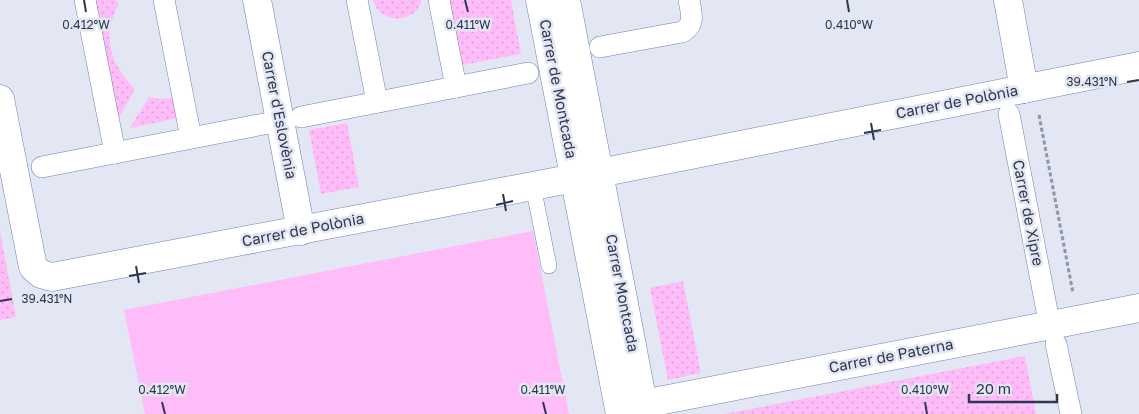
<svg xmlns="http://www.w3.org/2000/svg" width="1139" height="414" viewBox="0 0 1139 414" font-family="'Golos Text',sans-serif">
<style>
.grass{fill:url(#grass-dots)}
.garden{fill:#febdf9}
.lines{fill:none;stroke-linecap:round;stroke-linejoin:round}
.service-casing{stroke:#6c7fb6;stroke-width:16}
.pedestrian-casing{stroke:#6c7fb6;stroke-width:22}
.minor-casing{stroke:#6c7fb6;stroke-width:29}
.path{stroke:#8f95a8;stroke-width:3;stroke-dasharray:4 2.5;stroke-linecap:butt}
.service{stroke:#fff;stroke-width:15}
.pedestrian{stroke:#fff;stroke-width:21}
.minor{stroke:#fff;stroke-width:28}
.ticks{fill:none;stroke:#2e374f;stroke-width:2}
.labels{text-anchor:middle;stroke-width:5;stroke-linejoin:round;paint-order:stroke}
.street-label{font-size:15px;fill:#2e374f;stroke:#e3e7f4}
.ticks-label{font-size:12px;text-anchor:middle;fill:#2e374f;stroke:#e3e7f4;stroke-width:5;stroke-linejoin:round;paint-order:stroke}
</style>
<defs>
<pattern id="grass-dots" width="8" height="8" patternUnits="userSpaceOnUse" patternTransform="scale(1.25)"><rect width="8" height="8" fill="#febdf9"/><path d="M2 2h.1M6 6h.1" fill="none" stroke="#daa3d7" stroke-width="1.8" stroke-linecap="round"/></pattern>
</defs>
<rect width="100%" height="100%" fill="#e3e7f4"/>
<g class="grass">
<path d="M94 0H115L119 3C102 37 109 62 135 89L118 119Z"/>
<path d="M373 0H422C415 24 380 25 373 0Z"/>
<polygon points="444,0 511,0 521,54 457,66"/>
<polygon points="149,97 161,99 174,98 178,118 130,128"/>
<polygon points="347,123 359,187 321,194 309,130"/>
<polygon points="0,231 16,317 0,320"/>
<polygon points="683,281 701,373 668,380 650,288"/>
<polygon points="1025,356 1036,414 725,414"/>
</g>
<polygon class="garden" points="533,231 569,414 145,414 124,310"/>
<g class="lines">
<defs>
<polyline id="service" points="533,186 549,266"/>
<g id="pedestrian">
<polyline points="85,0 115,153"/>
<polyline points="164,0 191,138"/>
<polyline points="357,0 377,102"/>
<polyline points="439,0 456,87"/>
<path d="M600 47 682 32C696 25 691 12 689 0"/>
<polyline points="1009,114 1047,311"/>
<polyline points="301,117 528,73"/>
<polyline points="42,167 269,123"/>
<polyline points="1056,344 1071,414"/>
</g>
<g id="minor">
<polyline points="257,0 301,231"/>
<polyline points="540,0 620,414"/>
<polyline points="566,0 645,414"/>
<polyline points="1008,0 1024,89"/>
<polyline points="0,99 33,267 41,274 52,277 559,181 1139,66"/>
<polyline points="643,404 1139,308"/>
</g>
</defs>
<use href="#service" class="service-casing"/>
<use href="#pedestrian" class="pedestrian-casing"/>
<use href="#minor" class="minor-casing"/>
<polyline class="path" points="1039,115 1073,293"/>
<use href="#service" class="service"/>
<use href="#pedestrian" class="pedestrian"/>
<use href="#minor" class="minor"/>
</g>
<path class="ticks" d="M84 0 86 12M465 0 468 12M847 0 849 12M1127 82 1139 80M871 123 874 140M864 133 881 130M503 194 506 211M496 205 513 201M136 266 139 283M129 276 146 273M0 301 12 299M162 402 165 414M543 402 546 414M925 402 927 414"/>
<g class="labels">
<g class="street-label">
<text transform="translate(558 89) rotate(79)" y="5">Carrer de Montcada</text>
<text transform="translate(957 102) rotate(-11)" y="5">Carrer de Polònia</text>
<text transform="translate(279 115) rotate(79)" y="5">Carrer d'Eslovènia</text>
<text transform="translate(1028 213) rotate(79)" y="5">Carrer de Xipre</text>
<text transform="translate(303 230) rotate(-11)" y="5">Carrer de Polònia</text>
<text transform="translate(622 293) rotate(79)" y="5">Carrer Montcada</text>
<text transform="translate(891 356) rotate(-11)" y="5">Carrer de Paterna</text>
</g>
</g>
<g class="ticks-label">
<text x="86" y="29">0.412°W</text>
<text x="468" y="29">0.411°W</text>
<text x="849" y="29">0.410°W</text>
<text x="1092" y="86">39.431°N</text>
<text x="47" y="303">39.431°N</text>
<text x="162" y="394">0.412°W</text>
<text x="543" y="394">0.411°W</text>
<text x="925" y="394">0.410°W</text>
</g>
<path d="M969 394v8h88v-8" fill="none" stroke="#2e374f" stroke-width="2.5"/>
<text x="976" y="394" font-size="15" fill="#2e374f" stroke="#e3e7f4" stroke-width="4" paint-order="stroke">20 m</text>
</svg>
